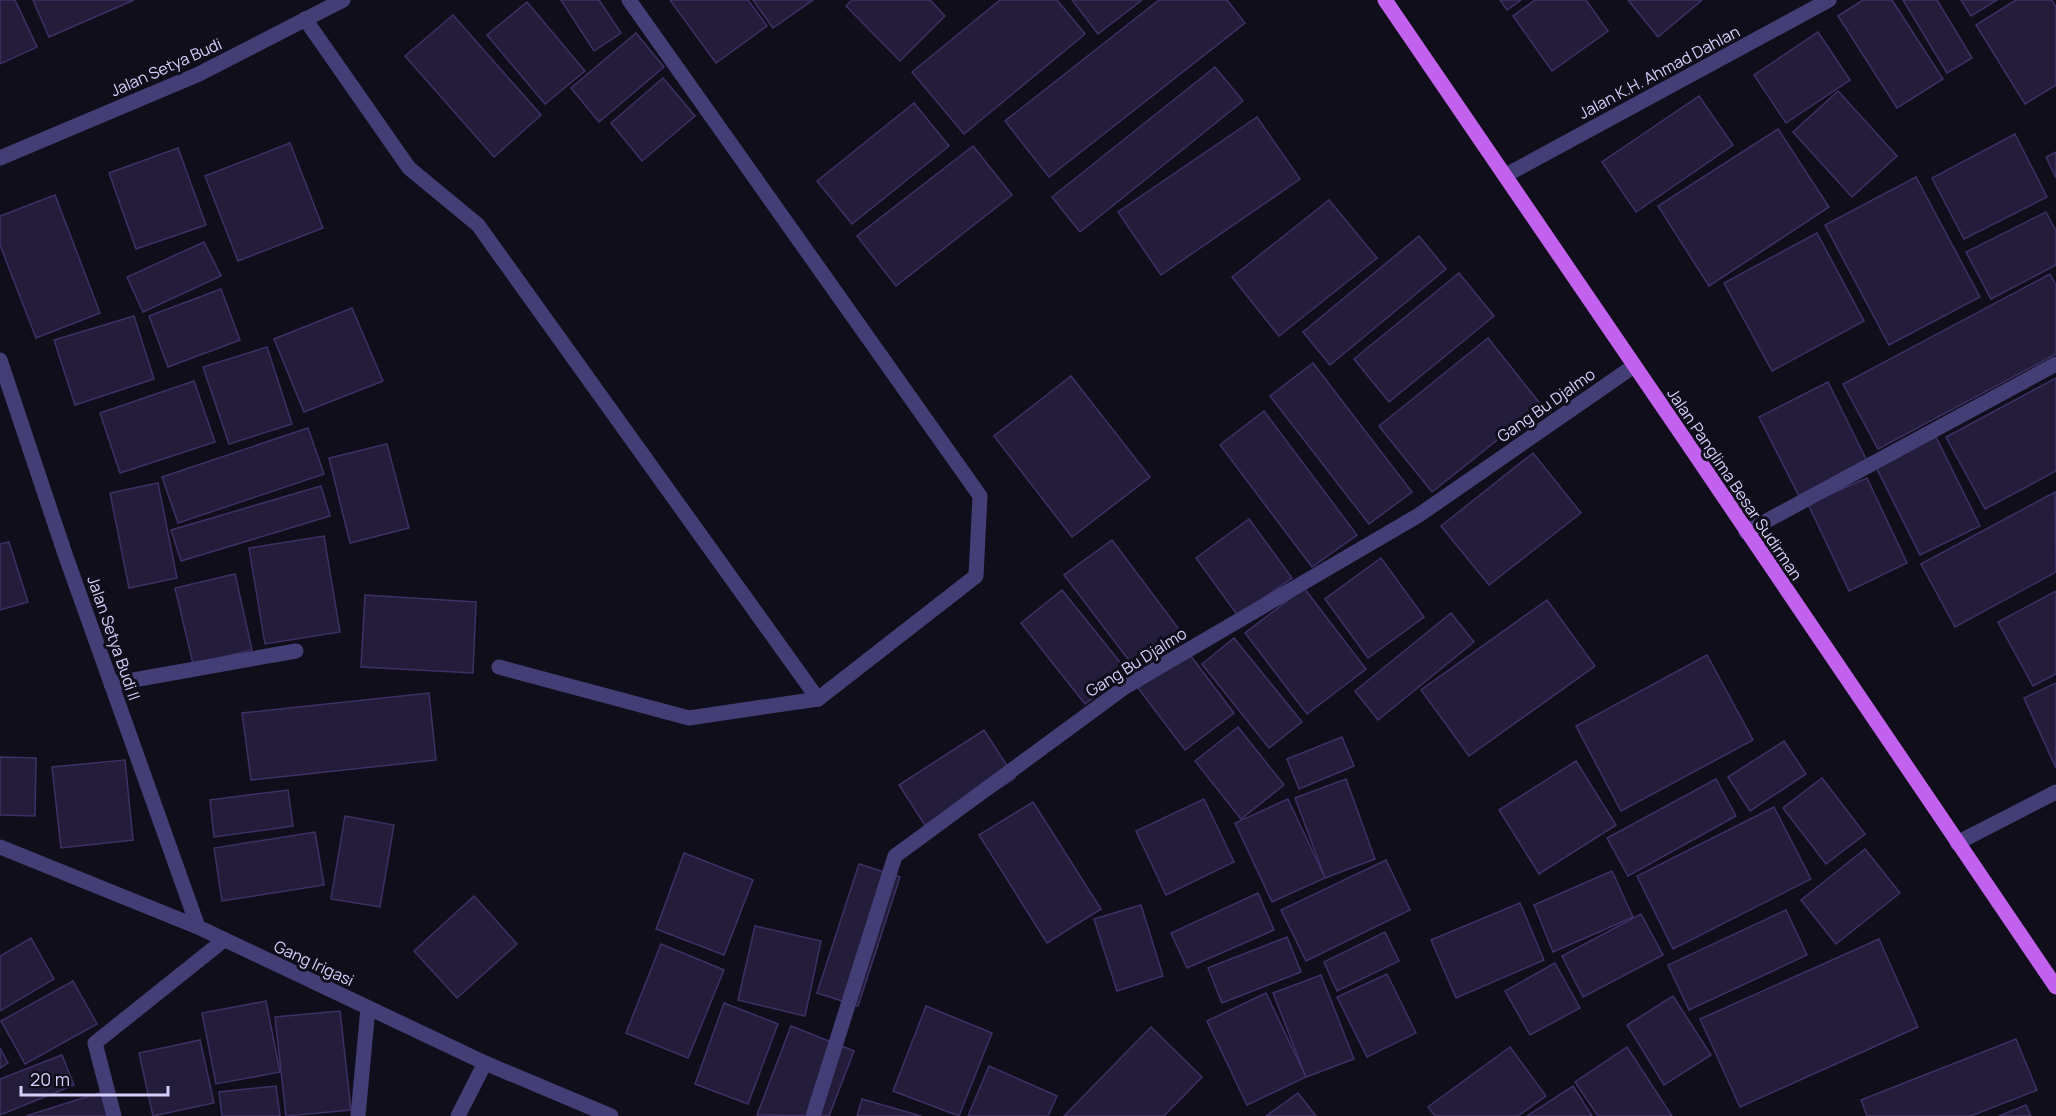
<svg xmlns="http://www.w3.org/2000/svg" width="2056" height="1116" viewBox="0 0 2056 1116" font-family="Manrope,sans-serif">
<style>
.building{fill:#241c3b;stroke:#3e3065;stroke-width:1.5}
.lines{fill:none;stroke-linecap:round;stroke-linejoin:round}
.minor{stroke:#433e76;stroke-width:15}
.major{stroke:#c261ee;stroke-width:15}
.labels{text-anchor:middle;stroke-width:6;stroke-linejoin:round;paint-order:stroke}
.street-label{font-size:16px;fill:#d6cefa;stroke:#110e1c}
</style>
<rect width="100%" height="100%" fill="#110e1c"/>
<g class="building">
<polygon points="0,0 15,0 37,47 0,64"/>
<polygon points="33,0 134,0 49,37"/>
<polygon points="561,0 599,0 621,33 594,51"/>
<polygon points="670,0 748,0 767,26 716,63"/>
<polygon points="753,0 813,0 773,28"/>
<polygon points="852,0 930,0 945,16 900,61 846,6"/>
<polygon points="1000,0 1057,0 1085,34 964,134 912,72"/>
<polygon points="1072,0 1142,0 1098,34"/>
<polygon points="1159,0 1227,0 1245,23 1049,177 1005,121"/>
<polygon points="1500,0 1521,0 1507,10"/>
<polygon points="1535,0 1586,0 1608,31 1552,71 1513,16"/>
<polygon points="1628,0 1702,0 1658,37"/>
<polygon points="1863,0 1892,0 1943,79 1897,108 1838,16"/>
<polygon points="1903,0 1937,0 1972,58 1947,73"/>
<polygon points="1961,0 1997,0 1971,16"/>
<polygon points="2016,0 2052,0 2056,7 2056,85 2025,104 1976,25"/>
<polygon points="527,2 585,71 545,104 487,35"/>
<polygon points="453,15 541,115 494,157 405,56"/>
<polygon points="1818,32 1850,80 1786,123 1754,75"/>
<polygon points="636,33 664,67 599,122 571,88"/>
<polygon points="1215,67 1243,101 1080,232 1052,197"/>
<polygon points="663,78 695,116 642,161 611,123"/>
<polygon points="1838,91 1897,156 1852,197 1793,132"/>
<polygon points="1699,96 1733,145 1636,212 1602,162"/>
<polygon points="914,103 949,146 852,224 817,181"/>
<polygon points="1257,117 1300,179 1161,275 1118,212"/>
<polygon points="1778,129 1829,207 1709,286 1658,206"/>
<polygon points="2015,134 2047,197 1964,239 1932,178"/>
<polygon points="290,143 323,228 238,261 205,176"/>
<polygon points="973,146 1012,195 896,286 857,236"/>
<polygon points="178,148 206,225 136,249 109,173"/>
<polygon points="2056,152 2056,178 2046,157"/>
<polygon points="1916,177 1980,297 1889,345 1825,225"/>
<polygon points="55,195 100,313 36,338 0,245 0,216"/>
<polygon points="1329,200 1377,258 1279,336 1232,277"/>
<polygon points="2046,212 2056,231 2056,265 1991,299 1966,252"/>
<polygon points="1817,233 1864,321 1772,371 1724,283"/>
<polygon points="1419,236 1446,269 1330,365 1303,332"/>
<polygon points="204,242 221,276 143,312 127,277"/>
<polygon points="1459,273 1494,316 1389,402 1354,359"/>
<polygon points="2050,274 2056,285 2056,354 1878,449 1843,384"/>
<polygon points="221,289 240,340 168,367 149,316"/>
<polygon points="352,308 383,381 304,412 274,339"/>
<polygon points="134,316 154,379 75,405 54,340"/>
<polygon points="1488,338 1541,405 1432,492 1379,426"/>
<polygon points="267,347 292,424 229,444 203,367"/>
<polygon points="1313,363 1412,492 1369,524 1270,396"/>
<polygon points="1071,376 1150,477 1072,537 994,436"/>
<polygon points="2056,378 2056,471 1985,509 1946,437"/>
<polygon points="194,381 215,442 120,473 100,413"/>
<polygon points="1828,382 1868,463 1799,496 1759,417"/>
<polygon points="1264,411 1357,535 1312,567 1220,445"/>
<polygon points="308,428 324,474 178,523 162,477"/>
<polygon points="1936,437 1980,526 1920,555 1876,467"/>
<polygon points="387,444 409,528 350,543 329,458"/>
<polygon points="1533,453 1581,513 1489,585 1441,526"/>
<polygon points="1867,478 1907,563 1849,591 1808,504"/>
<polygon points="158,483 177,578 129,588 110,493"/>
<polygon points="321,486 330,516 181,561 171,530"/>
<polygon points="2055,492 2056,572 1955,627 1921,564"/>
<polygon points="1249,519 1292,578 1238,616 1196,558"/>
<polygon points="324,536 340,632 265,644 249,548"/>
<polygon points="1112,540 1181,632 1134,667 1064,575"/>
<polygon points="9,542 28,602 0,610 0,544"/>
<polygon points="1381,558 1424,617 1368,658 1325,599"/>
<polygon points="235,574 252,650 193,664 175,588"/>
<polygon points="1304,588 1366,669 1307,714 1245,633"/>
<polygon points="1062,590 1127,671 1085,704 1021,623"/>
<polygon points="2056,591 2056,674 2033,686 1998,622"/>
<polygon points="365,595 476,602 473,673 361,667"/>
<polygon points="1547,600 1595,666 1469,756 1421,690"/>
<polygon points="1451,613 1474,642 1378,720 1355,691"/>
<polygon points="1234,638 1302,722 1269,748 1202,664"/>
<polygon points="1187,651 1234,713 1185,750 1138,688"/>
<polygon points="1707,655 1753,740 1621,811 1576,726"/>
<polygon points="2056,683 2056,768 2024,698"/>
<polygon points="429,693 436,760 251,780 242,713"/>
<polygon points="1238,727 1284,785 1241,819 1195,761"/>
<polygon points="984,730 1015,778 930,833 899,785"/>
<polygon points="1342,737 1354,766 1299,789 1287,759"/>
<polygon points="1784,741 1806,774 1750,811 1728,777"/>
<polygon points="0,757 36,758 35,816 0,815"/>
<polygon points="125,760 133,840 61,848 52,767"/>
<polygon points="1576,761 1616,825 1539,874 1499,810"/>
<polygon points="1822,778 1865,834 1826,864 1783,808"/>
<polygon points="1346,779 1375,859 1325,878 1295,798"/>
<polygon points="1716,779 1736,816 1628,876 1607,838"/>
<polygon points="288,790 293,826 214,837 210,800"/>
<polygon points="1204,799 1234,862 1166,895 1136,831"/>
<polygon points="1288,799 1325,878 1272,902 1235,823"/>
<polygon points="1033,802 1101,909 1047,943 979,835"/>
<polygon points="1774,807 1811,879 1673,949 1637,876"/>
<polygon points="345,816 394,825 380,907 331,899"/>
<polygon points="315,832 324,885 222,901 214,848"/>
<polygon points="1865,849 1900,893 1836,944 1801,900"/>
<polygon points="684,853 753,880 724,955 656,929"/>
<polygon points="1386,860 1410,910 1306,961 1281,910"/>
<polygon points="859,864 900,877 858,1006 817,993"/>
<polygon points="1612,871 1633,917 1553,952 1534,905"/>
<polygon points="1258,893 1274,930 1187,968 1171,933"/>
<polygon points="474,896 517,944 457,998 414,951"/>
<polygon points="1520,903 1544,960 1456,998 1431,940"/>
<polygon points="1141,905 1163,976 1117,991 1094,919"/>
<polygon points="1786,910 1807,955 1689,1010 1668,965"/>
<polygon points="1641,914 1663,955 1583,997 1562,956"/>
<polygon points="755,926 821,941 805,1016 738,1000"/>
<polygon points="1385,932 1399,961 1337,991 1324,962"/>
<polygon points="1287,937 1301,972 1222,1003 1208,968"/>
<polygon points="31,938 54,979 0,1011 0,956"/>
<polygon points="1879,939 1918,1027 1740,1107 1700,1019"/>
<polygon points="661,944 724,970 688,1058 626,1033"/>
<polygon points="1555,963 1580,1008 1530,1035 1505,991"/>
<polygon points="1387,974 1416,1033 1367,1057 1337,997"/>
<polygon points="1321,975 1354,1059 1306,1077 1273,993"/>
<polygon points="73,981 97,1024 25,1064 1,1021"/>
<polygon points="1266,993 1306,1077 1247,1105 1207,1021"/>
<polygon points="1673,996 1711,1055 1664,1085 1627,1025"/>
<polygon points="266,1001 280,1072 216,1084 202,1013"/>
<polygon points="724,1003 778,1024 748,1104 695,1084"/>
<polygon points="926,1006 992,1033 959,1116 893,1091"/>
<polygon points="340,1011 351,1110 286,1116 275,1017"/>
<polygon points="791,1026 854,1051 829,1116 757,1115"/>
<polygon points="1151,1027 1202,1077 1164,1116 1064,1116"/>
<polygon points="2016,1039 2037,1090 1971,1116 1867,1116 1861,1100"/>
<polygon points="200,1040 214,1103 153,1116 139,1053"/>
<polygon points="1510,1047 1546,1096 1518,1116 1435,1116 1428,1107"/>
<polygon points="1627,1047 1672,1116 1598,1116 1575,1082"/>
<polygon points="0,1048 8,1063 0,1068"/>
<polygon points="62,1055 74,1085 0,1115 0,1079"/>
<polygon points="989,1066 1057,1096 1048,1116 968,1116"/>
<polygon points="276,1086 280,1116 222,1116 219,1092"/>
<polygon points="1573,1086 1592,1116 1527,1116"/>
<polygon points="102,1092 110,1116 26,1116"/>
<polygon points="1298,1093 1316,1116 1266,1116"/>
<polygon points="862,1099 921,1116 857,1116"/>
<polygon points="2026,1105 2031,1116 1999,1116"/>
</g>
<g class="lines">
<g class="minor">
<polyline points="305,19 409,168 478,225 818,699"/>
<polyline points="0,158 199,74 343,0"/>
<polyline points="1506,175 1829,0"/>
<polyline points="0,360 65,554 198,927"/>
<polyline points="1746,532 2056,364"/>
<polyline points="499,667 689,718 818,699 976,576 980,496 629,0"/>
<polyline points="111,684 296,651"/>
<polyline points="1957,843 2056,792"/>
<polyline points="0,847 198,927 485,1063 611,1116"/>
<polyline points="114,1116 95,1043 224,940"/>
<polyline points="358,1116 368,1008"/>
<polyline points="458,1116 485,1063"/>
<polyline points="813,1116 895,856 1125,687 1419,515 1634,366"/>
</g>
<path class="major" d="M1385 0C1611 327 1832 659 2056 987"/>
</g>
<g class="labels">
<g class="street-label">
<text transform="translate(166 67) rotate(-24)" y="6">Jalan Setya Budi</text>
<text transform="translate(1659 72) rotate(-28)" y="6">Jalan K.H. Ahmad Dahlan</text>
<text transform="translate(1546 405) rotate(-35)" y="6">Gang Bu Djalmo</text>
<text transform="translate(1735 484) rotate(56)" y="6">Jalan Panglima Besar Sudirman</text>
<text transform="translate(114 638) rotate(71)" y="6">Jalan Setya Budi II</text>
<text transform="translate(1136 662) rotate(-32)" y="6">Gang Bu Djalmo</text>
<text transform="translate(314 963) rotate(25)" y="6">Gang Irigasi</text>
</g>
</g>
<path d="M21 1086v9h147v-9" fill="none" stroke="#d6cefa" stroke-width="3"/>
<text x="30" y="1086" font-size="18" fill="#d6cefa" stroke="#110e1c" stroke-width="4.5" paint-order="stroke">20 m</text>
</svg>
